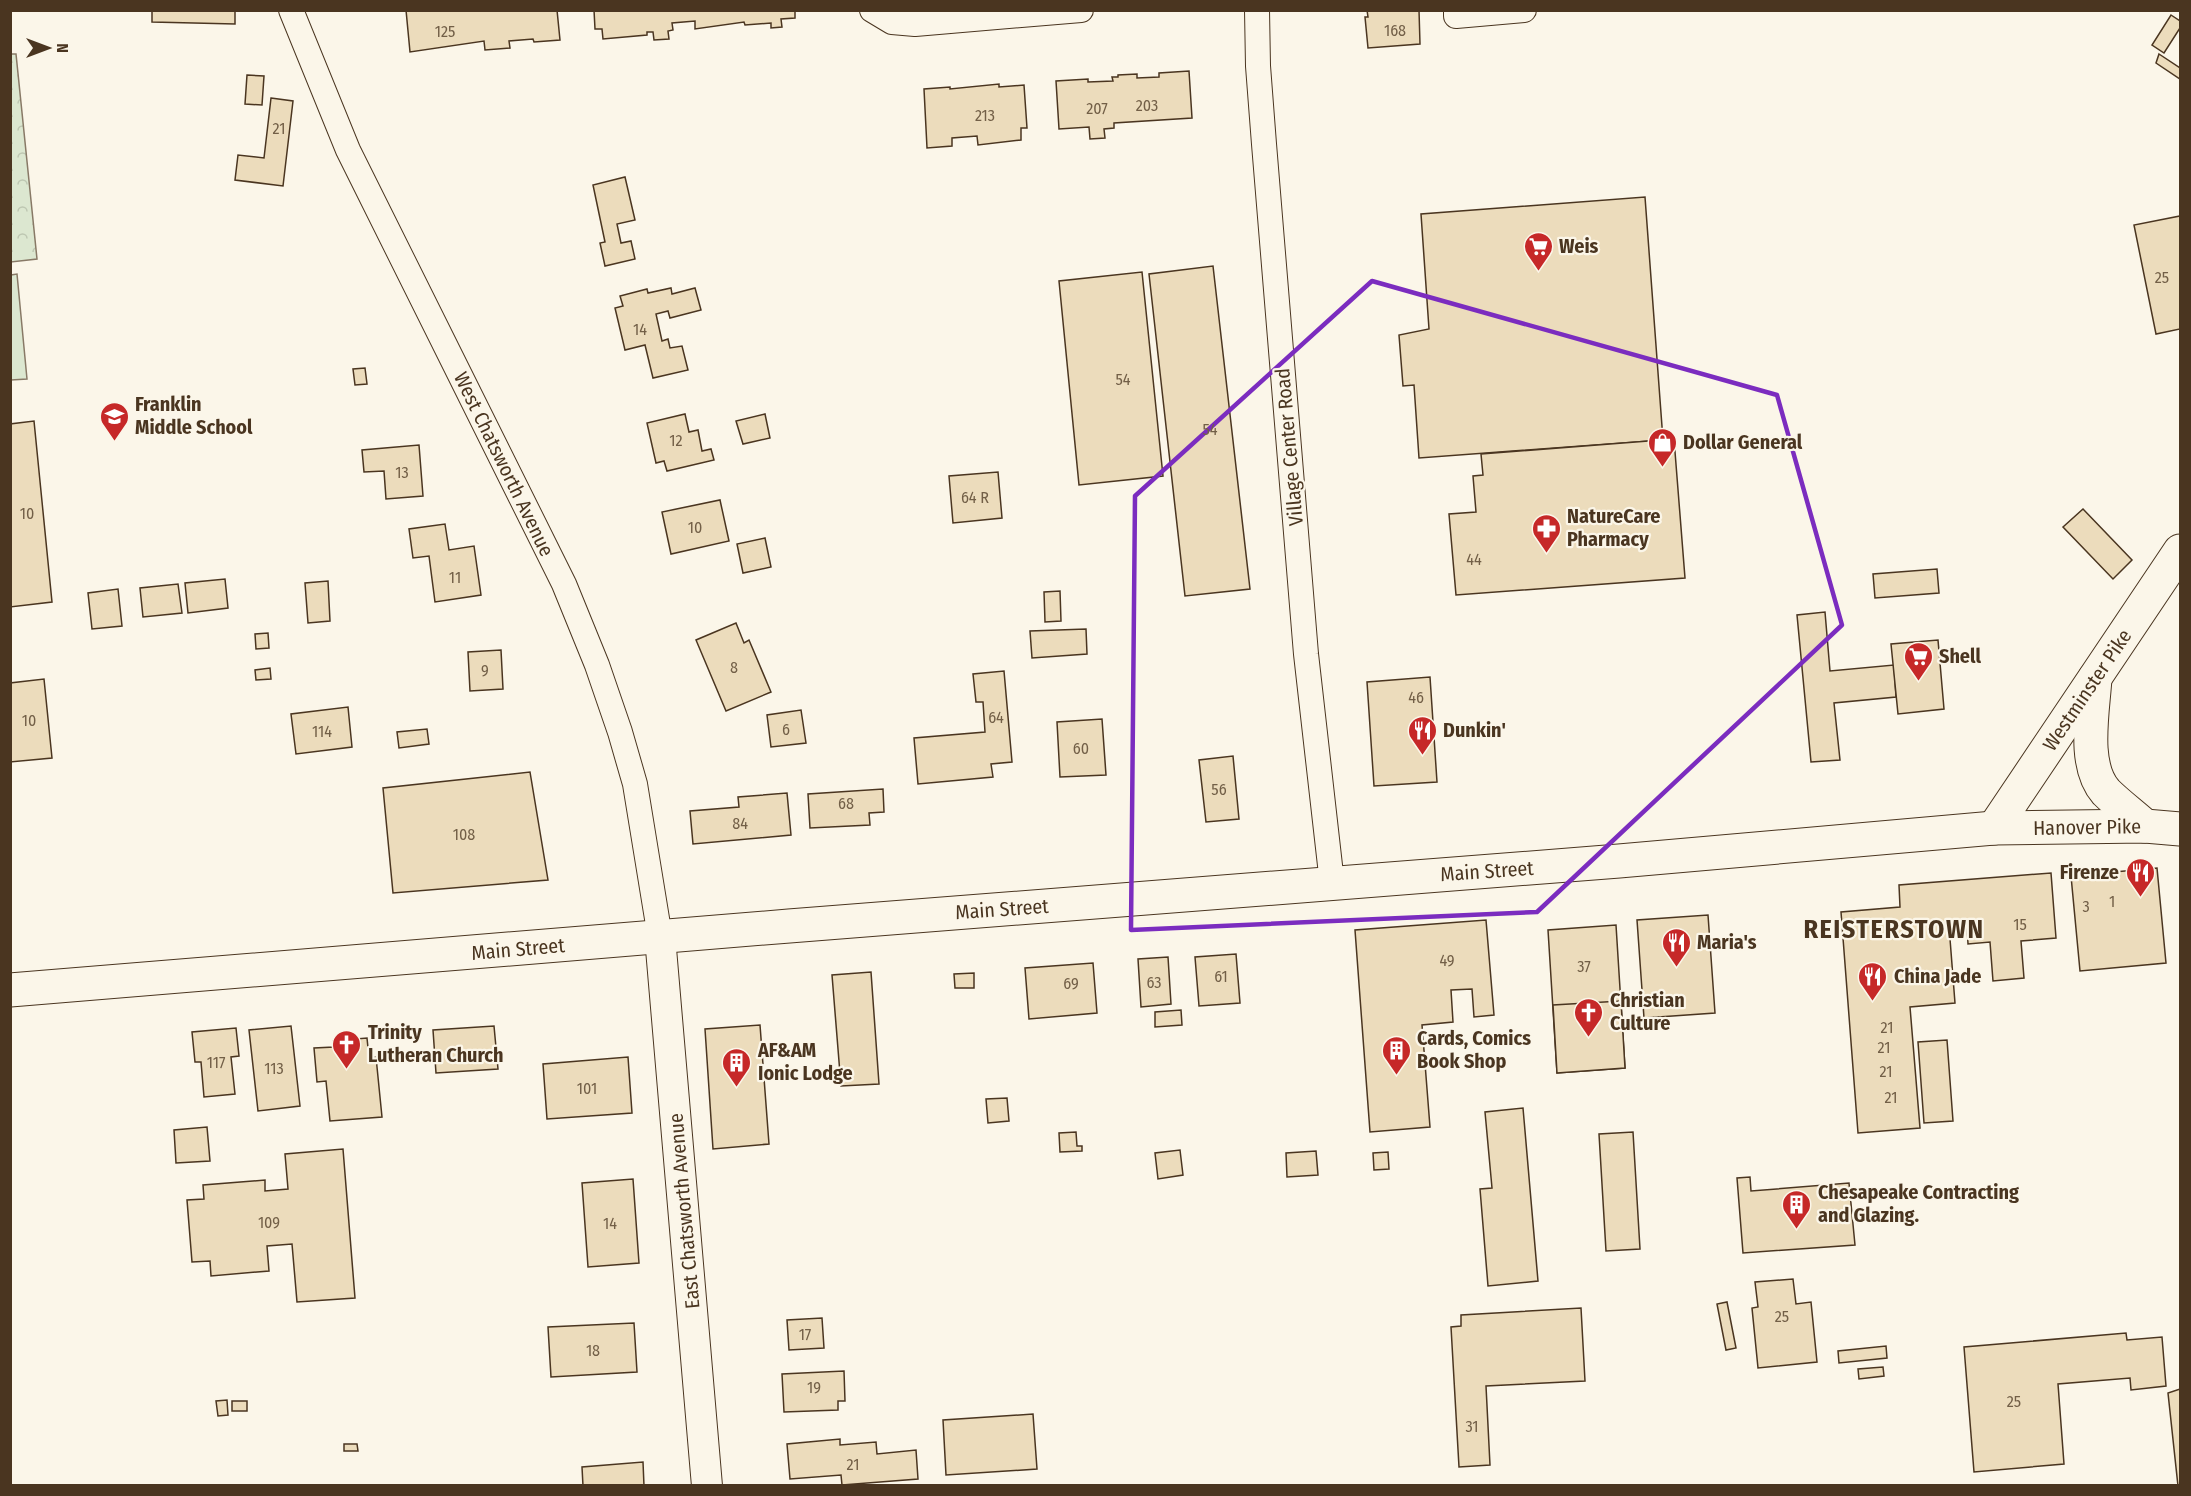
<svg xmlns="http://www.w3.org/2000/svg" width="2191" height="1496" viewBox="0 0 2191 1496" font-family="'Fira Sans Condensed',sans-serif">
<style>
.forest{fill:url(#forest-crowns);stroke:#887966;stroke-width:1.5}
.garden{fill:#dce7d0;stroke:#887966;stroke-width:1.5}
.building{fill:#ecdcbc;stroke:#4a3520;stroke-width:1.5}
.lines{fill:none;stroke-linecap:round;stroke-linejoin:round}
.minor-casing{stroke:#4a3520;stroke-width:26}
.tertiary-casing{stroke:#4a3520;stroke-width:32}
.primary-casing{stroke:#4a3520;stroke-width:35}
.minor{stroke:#fbf6e9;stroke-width:24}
.tertiary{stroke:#fbf6e9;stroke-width:30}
.primary{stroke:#fbf6e9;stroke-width:33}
.marked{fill:none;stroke:#7b2cbf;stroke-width:4.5;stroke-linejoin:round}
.labels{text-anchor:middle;stroke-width:4.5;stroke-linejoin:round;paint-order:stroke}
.number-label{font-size:16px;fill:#725f47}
.poi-label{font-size:20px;font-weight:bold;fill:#4a3520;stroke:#fbf6e9;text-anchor:start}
.street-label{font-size:20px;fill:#4a3520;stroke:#fbf6e9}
.district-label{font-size:26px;font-weight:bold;letter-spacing:1.5px;fill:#4a3520;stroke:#fbf6e9}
</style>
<defs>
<pattern id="forest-crowns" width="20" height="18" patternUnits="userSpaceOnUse" patternTransform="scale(1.5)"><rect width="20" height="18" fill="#dce7d0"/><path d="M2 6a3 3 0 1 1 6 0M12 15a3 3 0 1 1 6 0" fill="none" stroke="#bec7b2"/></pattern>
</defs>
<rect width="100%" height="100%" fill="#fbf6e9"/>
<polygon class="forest" points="11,54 16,54 37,259 11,262"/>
<polygon class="garden" points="17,274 27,379 11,380 11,275"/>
<g class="building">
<polygon points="152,10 235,10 235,24 152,22"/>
<polygon points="406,10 557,10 560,40 534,42 533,39 509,41 510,48 485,50 484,41 410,52"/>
<polygon points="594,10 795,10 795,18 781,19 782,27 771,28 771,23 745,25 744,22 695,29 695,21 672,23 673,30 668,31 669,39 654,40 653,32 647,32 647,35 603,39 602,29 595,29"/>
<polygon points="1367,10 1419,10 1420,44 1368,48 1365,17 1368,17"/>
<polygon points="2171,15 2180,21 2180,28 2164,53 2152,45"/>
<polygon points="2159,54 2180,68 2180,79 2156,63"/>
<polygon points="1189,71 1192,118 1114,123 1114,128 1104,129 1105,138 1090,139 1089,127 1059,129 1056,81 1088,79 1088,82 1113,81 1112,77 1118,77 1118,75 1137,74 1137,78 1159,77 1159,73"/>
<polygon points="247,75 264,76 262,105 245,104"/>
<polygon points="999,84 999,87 1024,85 1027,128 1021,128 1021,140 978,145 977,136 952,138 952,146 927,148 924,89 950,87 950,89"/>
<polygon points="271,98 293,101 283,186 235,180 238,155 264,158"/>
<polygon points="625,177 635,220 617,224 621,243 631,241 635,259 605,266 600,243 605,242 593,185"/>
<polygon points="1645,197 1663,440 1419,458 1414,385 1403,386 1399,335 1429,329 1421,214"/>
<polygon points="2180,216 2180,329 2156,334 2134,225"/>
<polygon points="1213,266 1250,589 1185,596 1149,274"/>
<polygon points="1142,272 1163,476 1079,485 1059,281"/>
<polygon points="671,288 672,294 695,288 701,310 670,318 668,311 656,314 662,341 668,339 670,348 682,346 688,370 653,378 645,345 625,350 615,308 623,306 620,296 647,289 648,293"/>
<polygon points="365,368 367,384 355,385 353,369"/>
<polygon points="685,414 689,432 698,430 702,451 711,449 714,460 667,471 664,461 656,463 647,423"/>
<polygon points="765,414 770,438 743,444 736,421"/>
<polygon points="34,421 52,602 10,607 10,424"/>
<polygon points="1674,439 1685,578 1456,595 1449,514 1476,512 1473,476 1483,475 1481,454"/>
<polygon points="419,445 423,496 386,499 384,471 364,472 362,450"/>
<polygon points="998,472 1002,518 953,523 949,476"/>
<polygon points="720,500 729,541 671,554 662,512"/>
<polygon points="2083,509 2132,560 2113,579 2063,527"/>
<polygon points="445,524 449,550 474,546 481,595 435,602 429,556 413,558 409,529"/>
<polygon points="765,538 771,567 743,573 737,544"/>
<polygon points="1937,569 1939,593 1875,598 1873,574"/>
<polygon points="225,579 228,608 188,613 185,583"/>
<polygon points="328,581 330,621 308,623 305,583"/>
<polygon points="178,584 182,613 143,617 140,588"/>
<polygon points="118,589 122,626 92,629 88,593"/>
<polygon points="1060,591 1061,621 1045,622 1044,592"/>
<polygon points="1825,612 1830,671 1894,665 1896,697 1834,703 1840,760 1811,762 1797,615"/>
<polygon points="736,623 744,643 749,640 771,692 726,711 696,640"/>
<polygon points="1086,629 1087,654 1032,658 1030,631"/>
<polygon points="268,633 269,648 256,649 255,634"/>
<polygon points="1938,640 1944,709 1898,714 1891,644"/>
<polygon points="501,650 503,689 470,691 468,652"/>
<polygon points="270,668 271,679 256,680 255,670"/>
<polygon points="1004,671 1012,762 991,764 993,777 918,784 914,738 985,732 983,702 976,702 973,674"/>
<polygon points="1430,677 1437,782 1374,786 1367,682"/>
<polygon points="44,679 52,758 10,762 10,683"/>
<polygon points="348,707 352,747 296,754 291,714"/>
<polygon points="801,710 806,743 771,747 767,715"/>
<polygon points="1102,719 1106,775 1060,777 1057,722"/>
<polygon points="427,729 429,744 399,748 397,732"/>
<polygon points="1233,756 1239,819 1206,822 1199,760"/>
<polygon points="530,772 548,880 393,893 383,788"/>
<polygon points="883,789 884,812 869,813 870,825 810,828 808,794"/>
<polygon points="787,793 791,835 693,844 690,811 739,807 738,797"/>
<polygon points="2157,868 2166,963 2080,971 2071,876"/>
<polygon points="2051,873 2056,938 2021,941 2024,978 1993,981 1990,942 1968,944 1967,925 1949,926 1955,1003 1910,1007 1920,1128 1858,1133 1841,912 1900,907 1899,885"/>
<polygon points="1708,915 1715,1013 1644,1018 1637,920"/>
<polygon points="1486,920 1494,1015 1474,1017 1472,989 1451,990 1453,1022 1422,1025 1430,1127 1370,1132 1355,930"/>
<polygon points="1616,925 1625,1068 1557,1073 1548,930"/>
<polygon points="1236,954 1240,1003 1199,1006 1195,957"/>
<polygon points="1168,957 1171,1004 1141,1007 1138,959"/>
<polygon points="1093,963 1097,1013 1029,1019 1025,968"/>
<polygon points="871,972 879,1084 841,1086 832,975"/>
<polygon points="974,973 974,988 955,988 954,974"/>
<polygon points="1621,1001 1625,1068 1557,1073 1553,1005"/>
<polygon points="1181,1010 1182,1025 1155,1027 1155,1012"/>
<polygon points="760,1025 769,1144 713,1149 705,1029"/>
<polygon points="291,1026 300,1106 258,1111 249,1030"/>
<polygon points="494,1026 498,1069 436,1073 433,1030"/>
<polygon points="236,1028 239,1056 231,1057 235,1094 204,1097 201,1062 195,1062 192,1032"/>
<polygon points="367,1038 369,1058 376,1057 382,1117 330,1121 326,1081 317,1082 314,1048 334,1047 333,1041"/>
<polygon points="1947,1040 1953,1121 1924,1123 1918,1042"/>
<polygon points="628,1057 632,1113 547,1119 543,1064"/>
<polygon points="1007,1098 1009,1121 988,1123 986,1099"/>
<polygon points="1523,1108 1538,1281 1488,1286 1480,1189 1492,1188 1485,1112"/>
<polygon points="207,1127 210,1161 176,1163 174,1130"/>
<polygon points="1076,1132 1077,1146 1082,1146 1082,1151 1060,1152 1059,1133"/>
<polygon points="1633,1132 1640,1249 1606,1251 1599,1134"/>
<polygon points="343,1149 355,1298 297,1302 292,1244 267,1246 269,1271 211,1276 210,1261 192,1262 187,1200 204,1199 203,1185 265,1180 265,1191 288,1189 285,1154"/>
<polygon points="1180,1150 1183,1175 1158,1179 1155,1153"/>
<polygon points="1316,1151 1318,1175 1287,1177 1286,1153"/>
<polygon points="1388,1152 1389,1169 1374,1170 1373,1153"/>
<polygon points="1750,1177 1751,1191 1849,1183 1855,1245 1743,1253 1737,1178"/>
<polygon points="633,1179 639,1263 588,1267 582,1183"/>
<polygon points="1793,1279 1796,1304 1811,1302 1817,1362 1758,1368 1752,1308 1758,1307 1755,1282"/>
<polygon points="1727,1302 1736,1348 1726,1350 1717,1304"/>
<polygon points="1581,1308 1585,1381 1486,1386 1490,1465 1459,1467 1451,1327 1461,1326 1461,1315"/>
<polygon points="822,1318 824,1348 789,1350 787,1320"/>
<polygon points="634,1323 637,1372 551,1377 548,1327"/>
<polygon points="2126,1333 2127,1340 2162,1337 2166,1386 2131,1390 2130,1378 2058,1384 2064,1464 1974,1472 1964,1347"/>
<polygon points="1886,1346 1887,1358 1839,1363 1838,1351"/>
<polygon points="1883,1367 1884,1376 1859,1379 1858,1369"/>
<polygon points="844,1371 845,1401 838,1401 838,1410 784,1412 782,1374"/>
<polygon points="2180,1389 2180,1486 2178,1486 2168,1393"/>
<polygon points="227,1400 228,1415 218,1416 216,1401"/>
<rect x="232" y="1401" width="15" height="10"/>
<polygon points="1033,1414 1037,1469 946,1475 943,1420"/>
<polygon points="840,1439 840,1445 876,1442 877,1454 916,1450 918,1479 842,1485 841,1475 790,1479 787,1444"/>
<polygon points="344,1444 357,1444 358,1451 344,1451"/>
<polygon points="643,1462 644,1486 583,1486 582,1467"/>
</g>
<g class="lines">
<defs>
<g id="minor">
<polyline points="291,10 348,150 564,584 597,665 620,732 635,784 660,937"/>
<polyline points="872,10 892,22 915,24 1081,10"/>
<polyline points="1257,10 1258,66 1264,144 1306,654 1332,883"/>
<polyline points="1456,10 1456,16 1524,10"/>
</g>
<polyline id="tertiary" points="660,937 707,1486"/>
<g id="primary">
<path d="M2095 678C2093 712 2082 765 2106 792 2118 804 2133 815 2145 826"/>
<polyline points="1994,828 2180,551"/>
<polyline points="10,990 789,926 1619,861 1994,828 2145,826 2180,829"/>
</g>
</defs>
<use href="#minor" class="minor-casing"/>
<use href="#tertiary" class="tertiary-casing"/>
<use href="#primary" class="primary-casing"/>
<use href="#minor" class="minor"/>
<use href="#tertiary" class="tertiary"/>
<use href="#primary" class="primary"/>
</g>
<path class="marked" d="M1372 281 1777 395 1842 625 1537 912 1131 930 1135 496Z"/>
<defs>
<symbol id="supermarket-pin" viewBox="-11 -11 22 30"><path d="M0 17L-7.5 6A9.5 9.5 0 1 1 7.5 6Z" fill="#c62828" stroke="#fbf6e9"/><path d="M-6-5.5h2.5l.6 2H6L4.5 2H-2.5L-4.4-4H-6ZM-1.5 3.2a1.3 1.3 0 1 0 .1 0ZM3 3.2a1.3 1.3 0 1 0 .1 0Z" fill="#fff"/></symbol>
<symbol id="school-pin" viewBox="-11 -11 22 30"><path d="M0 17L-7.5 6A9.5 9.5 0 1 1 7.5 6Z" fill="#c62828" stroke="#fbf6e9"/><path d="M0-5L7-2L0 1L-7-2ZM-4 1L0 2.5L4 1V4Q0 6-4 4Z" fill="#fff"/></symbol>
<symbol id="shop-pin" viewBox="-11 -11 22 30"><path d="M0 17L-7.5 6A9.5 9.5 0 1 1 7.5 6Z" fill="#c62828" stroke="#fbf6e9"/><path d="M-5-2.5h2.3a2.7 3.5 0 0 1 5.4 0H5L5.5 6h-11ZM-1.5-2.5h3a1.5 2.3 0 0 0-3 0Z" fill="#fff"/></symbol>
<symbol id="pharmacy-pin" viewBox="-11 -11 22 30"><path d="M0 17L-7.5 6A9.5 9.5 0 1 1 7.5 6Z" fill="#c62828" stroke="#fbf6e9"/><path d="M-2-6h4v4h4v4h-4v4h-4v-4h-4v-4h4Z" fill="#fff"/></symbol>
<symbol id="restaurant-pin" viewBox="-11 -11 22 30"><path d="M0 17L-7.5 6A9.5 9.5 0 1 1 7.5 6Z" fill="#c62828" stroke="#fbf6e9"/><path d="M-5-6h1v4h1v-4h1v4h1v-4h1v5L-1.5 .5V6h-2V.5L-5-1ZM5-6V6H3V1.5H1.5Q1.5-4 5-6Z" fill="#fff"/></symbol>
<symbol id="church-pin" viewBox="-11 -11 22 30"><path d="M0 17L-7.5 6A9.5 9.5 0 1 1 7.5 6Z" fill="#c62828" stroke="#fbf6e9"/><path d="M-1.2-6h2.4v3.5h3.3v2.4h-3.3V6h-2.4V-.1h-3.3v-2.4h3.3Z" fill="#fff"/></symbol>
<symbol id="building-pin" viewBox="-11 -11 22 30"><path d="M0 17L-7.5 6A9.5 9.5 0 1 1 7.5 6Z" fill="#c62828" stroke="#fbf6e9"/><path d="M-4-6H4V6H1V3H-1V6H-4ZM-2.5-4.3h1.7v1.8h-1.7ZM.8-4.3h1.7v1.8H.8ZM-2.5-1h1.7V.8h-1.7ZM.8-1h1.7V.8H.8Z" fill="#fff"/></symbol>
</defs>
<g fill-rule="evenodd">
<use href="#supermarket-pin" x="1522" y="230" width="33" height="45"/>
<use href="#school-pin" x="98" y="400" width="33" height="45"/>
<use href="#shop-pin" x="1646" y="426" width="33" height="45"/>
<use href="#pharmacy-pin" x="1530" y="512" width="33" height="45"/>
<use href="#supermarket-pin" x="1902" y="640" width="33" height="45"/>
<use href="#restaurant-pin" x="1406" y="714" width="33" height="45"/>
<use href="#restaurant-pin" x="2124" y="856" width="33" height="45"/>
<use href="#restaurant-pin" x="1660" y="926" width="33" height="45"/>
<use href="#restaurant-pin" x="1856" y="960" width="33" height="45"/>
<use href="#church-pin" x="1572" y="996" width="33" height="45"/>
<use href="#church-pin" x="330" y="1028" width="33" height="45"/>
<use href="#building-pin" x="1380" y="1034" width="33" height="45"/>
<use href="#building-pin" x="720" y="1046" width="33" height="45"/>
<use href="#building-pin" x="1780" y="1188" width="33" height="45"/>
</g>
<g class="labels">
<g class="number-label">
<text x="1395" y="36">168</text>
<text x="445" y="37">125</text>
<text x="1147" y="111">203</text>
<text x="1097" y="114">207</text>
<text x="985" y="121">213</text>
<text x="279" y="134">21</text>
<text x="2162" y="283">25</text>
<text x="640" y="335">14</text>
<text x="1123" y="385">54</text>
<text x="1210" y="435">54</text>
<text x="676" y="446">12</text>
<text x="402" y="478">13</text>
<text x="975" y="503">64 R</text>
<text x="27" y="519">10</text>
<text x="695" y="533">10</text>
<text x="1474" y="565">44</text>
<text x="455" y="583">11</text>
<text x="734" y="673">8</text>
<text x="485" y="676">9</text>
<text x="1416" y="703">46</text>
<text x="996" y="723">64</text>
<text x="29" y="726">10</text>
<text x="786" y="735">6</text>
<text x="322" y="737">114</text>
<text x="1081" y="754">60</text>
<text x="1219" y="795">56</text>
<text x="846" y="809">68</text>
<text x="740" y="829">84</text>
<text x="464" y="840">108</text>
<text x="2112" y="907">1</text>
<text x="2086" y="912">3</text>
<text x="2020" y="930">15</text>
<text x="1447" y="966">49</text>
<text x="1584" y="972">37</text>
<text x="1221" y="982">61</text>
<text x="1154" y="988">63</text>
<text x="1071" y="989">69</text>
<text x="1887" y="1033">21</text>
<text x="1884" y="1053">21</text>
<text x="216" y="1068">117</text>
<text x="274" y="1074">113</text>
<text x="1886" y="1077">21</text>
<text x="587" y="1094">101</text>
<text x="1891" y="1103">21</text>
<text x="269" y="1228">109</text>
<text x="610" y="1229">14</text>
<text x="1782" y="1322">25</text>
<text x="805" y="1340">17</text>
<text x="593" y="1356">18</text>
<text x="814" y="1393">19</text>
<text x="2014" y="1407">25</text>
<text x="1472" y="1432">31</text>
<text x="853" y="1470">21</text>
</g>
<g class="poi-label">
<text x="1559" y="253">Weis</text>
<text x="135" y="411">Franklin<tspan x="135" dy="23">Middle School</tspan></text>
<text x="1683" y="449">Dollar General</text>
<text x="1567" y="523">NatureCare<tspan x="1567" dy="23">Pharmacy</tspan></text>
<text x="1939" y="663">Shell</text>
<text x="1443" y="737">Dunkin'</text>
<text x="2119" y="879" text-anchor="end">Firenze</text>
<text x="1697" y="949">Maria's</text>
<text x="1894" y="983">China Jade</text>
<text x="1610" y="1007">Christian<tspan x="1610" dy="23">Culture</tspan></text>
<text x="368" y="1039">Trinity<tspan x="368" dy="23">Lutheran Church</tspan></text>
<text x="1417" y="1045">Cards, Comics<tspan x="1417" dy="23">Book Shop</tspan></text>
<text x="758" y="1057">AF&amp;AM<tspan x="758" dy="23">Ionic Lodge</tspan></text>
<text x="1818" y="1199">Chesapeake Contracting<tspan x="1818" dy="23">and Glazing.</tspan></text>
</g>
<g class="street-label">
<text transform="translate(1289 447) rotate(-95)" y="7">Village Center Road</text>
<text transform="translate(504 464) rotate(64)" y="7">West Chatsworth Avenue</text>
<text transform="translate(2087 690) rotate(-56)" y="7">Westminster Pike</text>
<text transform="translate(2087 827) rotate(-1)" y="7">Hanover Pike</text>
<text transform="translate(1487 871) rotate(-4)" y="7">Main Street</text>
<text transform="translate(1002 909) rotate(-4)" y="7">Main Street</text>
<text transform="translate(518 949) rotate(-5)" y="7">Main Street</text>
<text transform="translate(684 1211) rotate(-95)" y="7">East Chatsworth Avenue</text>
</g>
<g class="district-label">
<text x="1894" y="938">REISTERSTOWN</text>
</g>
</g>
<rect width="2191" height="1496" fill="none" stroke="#4a3520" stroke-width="24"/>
<g transform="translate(48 48) rotate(90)" stroke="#fbf6e9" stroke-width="4.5" paint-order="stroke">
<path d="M0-4.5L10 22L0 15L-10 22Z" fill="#4a3520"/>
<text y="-9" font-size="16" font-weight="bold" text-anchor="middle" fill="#4a3520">N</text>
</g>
</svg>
